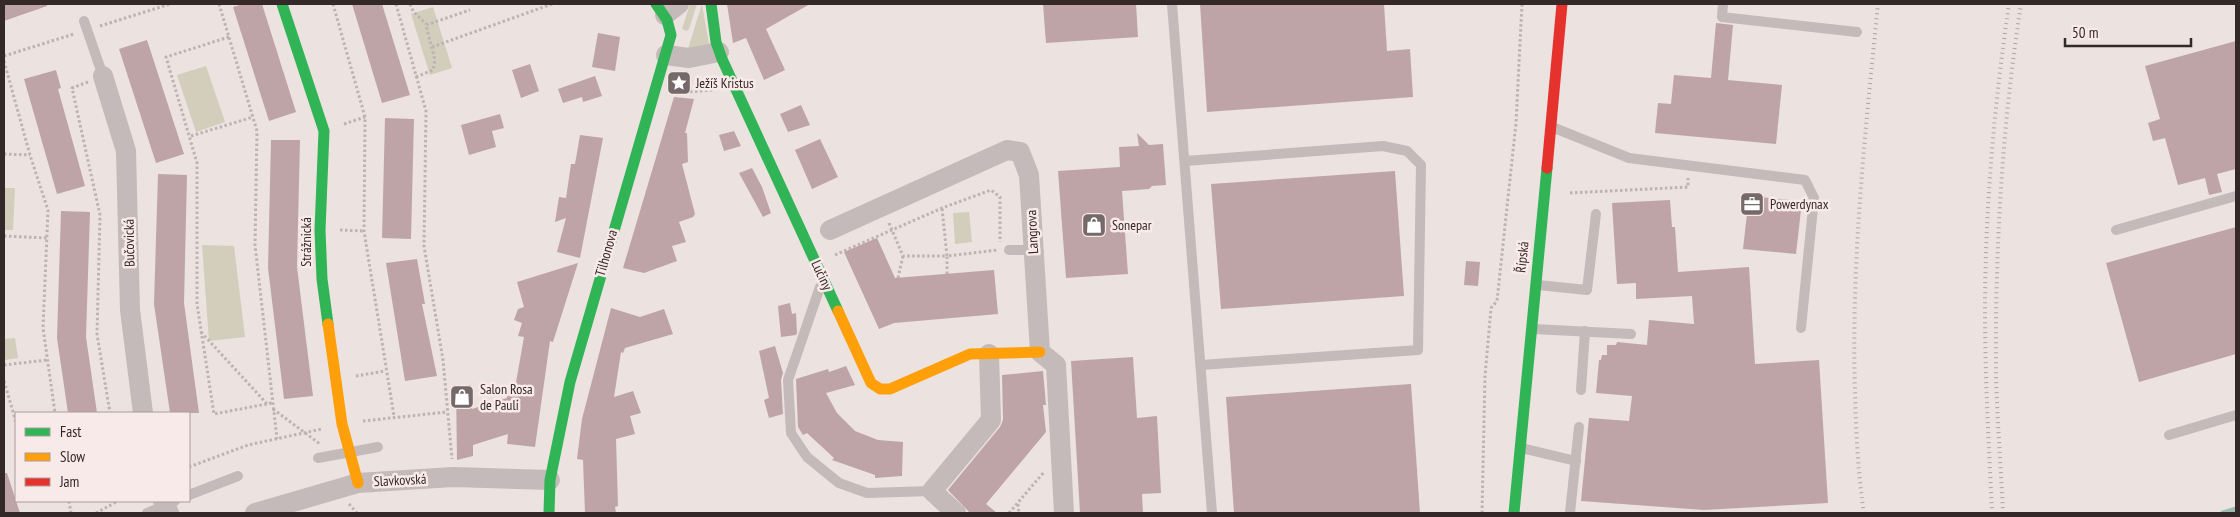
<svg xmlns="http://www.w3.org/2000/svg" width="2240" height="517" viewBox="0 0 2240 517" font-family="'PT Sans Narrow',sans-serif">
<style>
.green{fill:#d3cdbb}
.lines{fill:none;stroke-linecap:round;stroke-linejoin:round}
.stream{stroke:#9ebcb0;stroke-width:5}
.building{fill:#bea4a6}
.path{stroke:#bdb3b2;stroke-width:3;stroke-dasharray:2.5 2.5;stroke-linecap:butt}
.lane{stroke:#c4bab9;stroke-width:10}
.street{stroke:#c4bab9;stroke-width:20}
.fast{stroke:#30b455;stroke-width:11}
.slow{stroke:#ff9f0a;stroke-width:11}
.jam{stroke:#e5322d;stroke-width:11}
.rail{stroke:#aca5a4;stroke-width:4;stroke-dasharray:1 4;stroke-linecap:butt}
.labels{text-anchor:middle;stroke-width:5;stroke-linejoin:round;paint-order:stroke}
.poi-label{font-size:14px;fill:#352829;stroke:#f8eae8;text-anchor:start}
.street-label{font-size:14px;fill:#352829;stroke:#f8eae8}
</style>
<rect width="100%" height="100%" fill="#ece2e0"/>
<g class="green">
<polygon points="690,4 697,4 689,29 687,31 682,29"/>
<polygon points="702,4 709,44 687,52"/>
<polygon points="433,7 452,68 430,75 411,14"/>
<polygon points="206,66 225,122 196,132 177,75"/>
<polygon points="4,188 15,188 13,230 4,230"/>
<polygon points="969,212 972,242 955,244 953,213"/>
<polygon points="202,245 234,246 245,337 209,341"/>
<polygon points="15,338 18,358 5,360 4,339"/>
</g>
<g class="lines">
<polyline class="stream" points="2223,513 2236,509"/>
</g>
<g class="building">
<polygon points="4,4 47,4 47,6 4,21"/>
<polygon points="243,4 262,4 296,112 269,121 233,7"/>
<polygon points="352,4 382,4 410,95 382,103"/>
<polygon points="727,4 810,4 766,29 785,70 764,80 746,38 733,43"/>
<polygon points="1043,4 1136,4 1138,37 1046,43"/>
<polygon points="1200,4 1384,4 1387,51 1410,49 1413,97 1207,112"/>
<polygon points="1716,23 1733,25 1728,80 1782,85 1776,144 1655,133 1658,103 1671,104 1674,75 1711,78"/>
<polygon points="598,33 620,37 615,71 592,67"/>
<polygon points="147,40 184,154 156,163 119,49"/>
<polygon points="2236,41 2236,169 2217,174 2222,192 2209,195 2205,178 2178,185 2165,138 2153,141 2148,123 2160,119 2145,66"/>
<polygon points="530,64 539,91 521,98 512,70"/>
<polygon points="56,70 61,88 58,89 85,186 57,194 24,79"/>
<polygon points="595,76 602,96 583,102 582,97 563,103 558,89"/>
<polygon points="674,97 694,99 685,133 687,133 688,162 682,164 695,214 693,217 679,222 686,242 672,246 677,261 644,273 623,268"/>
<polygon points="801,105 810,125 788,132 780,114"/>
<polygon points="500,114 504,128 492,131 496,147 469,155 461,125"/>
<polygon points="385,118 414,119 411,239 382,238"/>
<polygon points="734,131 741,146 724,151 719,135"/>
<polygon points="1137,133 1149,145 1163,144 1166,185 1152,186 1149,189 1122,191 1128,274 1066,278 1058,171 1120,167 1119,147 1139,146"/>
<polygon points="580,135 603,138 580,258 557,252 566,218 555,222 559,197 566,198 571,164 575,164"/>
<polygon points="820,139 838,177 812,189 795,150"/>
<polygon points="271,140 300,140 297,267 313,396 284,399 268,268"/>
<polygon points="752,168 762,187 771,213 763,217 739,173"/>
<polygon points="1395,171 1404,296 1221,309 1211,184"/>
<polygon points="158,174 187,175 184,303 199,413 170,413 154,304"/>
<polygon points="1749,196 1802,201 1796,254 1743,249"/>
<polygon points="1670,200 1672,227 1675,227 1678,272 1749,267 1755,364 1819,360 1828,503 1704,510 1581,501 1589,418 1629,421 1632,396 1596,393 1599,360 1601,360 1602,355 1607,355 1607,345 1616,345 1617,342 1647,345 1649,320 1694,324 1692,296 1636,299 1636,283 1617,284 1612,203"/>
<polygon points="61,211 90,212 86,337 97,413 68,413 57,338"/>
<polygon points="2236,227 2236,354 2139,382 2106,263"/>
<polygon points="877,238 895,278 994,270 998,314 894,323 879,329 844,252"/>
<polygon points="417,259 425,304 422,304 437,376 405,381 386,263"/>
<polygon points="1466,261 1480,262 1478,286 1464,285"/>
<polygon points="578,263 553,342 550,341 535,447 507,444 508,434 473,445 473,456 457,460 456,386 471,385 472,409 507,398 506,391 515,388 524,337 518,336 522,323 514,320 518,309 524,307 517,282"/>
<polygon points="790,303 792,314 796,313 797,333 796,335 781,337 778,306"/>
<polygon points="611,308 640,317 664,309 673,334 625,348 623,353 621,352 614,397 633,391 641,413 630,416 635,434 616,439 618,506 615,507 616,513 585,513 583,460 577,459 582,419"/>
<polygon points="775,346 783,373 781,380 783,414 769,418 764,400 769,398 759,351"/>
<polygon points="1133,357 1137,418 1157,416 1161,493 1142,494 1143,513 1080,513 1071,361"/>
<polygon points="846,366 855,385 826,393 837,413 855,431 878,440 903,442 902,476 875,478 875,475 832,460 834,458 807,433 803,435 798,427 796,379 828,369 829,372"/>
<polygon points="1043,371 1046,405 1043,405 1046,432 986,504 997,513 970,513 948,490 1000,427 1003,420 1002,375"/>
<polygon points="1411,384 1420,513 1234,513 1226,397"/>
<polygon points="4,473 7,473 20,513 4,513"/>
</g>
<g class="lines">
<g class="path">
<polyline points="219,4 257,131 255,245 277,439"/>
<polyline points="333,4 365,117 364,231 394,416"/>
<polyline points="396,4 426,111 424,246 443,360 452,459"/>
<polyline points="410,4 413,11 426,24"/>
<polyline points="100,26 170,4"/>
<polyline points="229,37 166,57 197,163 197,304 214,414 272,403"/>
<polyline points="432,47 552,4"/>
<polyline points="4,56 74,34"/>
<polyline points="4,61 30,155 48,210 43,328 55,413"/>
<polyline points="416,77 433,70 435,60 426,25 470,10"/>
<polyline points="88,82 72,88 100,215 97,334 110,413"/>
<polyline points="675,93 713,90"/>
<polyline points="344,124 365,117"/>
<polyline points="191,136 253,117"/>
<polyline points="4,154 30,155"/>
<polyline points="1570,193 1688,187 1688,178"/>
<polyline points="889,223 903,256 947,256 942,208"/>
<polyline points="340,230 364,231"/>
<polyline points="4,236 47,238"/>
<polyline points="835,255 942,208 991,190 1000,197 1000,242"/>
<polyline points="947,274 947,256 998,250"/>
<polyline points="898,278 903,256"/>
<polyline points="201,332 268,405"/>
<polyline points="4,365 47,360"/>
<polyline points="356,376 385,371"/>
<polyline points="4,381 16,422"/>
<polyline points="273,409 320,444"/>
<polyline points="363,421 447,412"/>
<polyline points="189,467 248,445 322,429"/>
<polyline points="69,501 71,513"/>
<polyline points="349,504 357,513"/>
<polyline points="1018,504 1019,513"/>
<polyline points="96,513 118,501"/>
<polyline points="1009,513 1044,472"/>
<polyline points="1482,513 1485,376 1491,308 1497,301 1516,123 1522,4"/>
</g>
<g class="lane">
<polyline points="1172,4 1212,513"/>
<polyline points="1723,4 1722,17 1857,32"/>
<polyline points="84,21 103,76"/>
<polyline points="1552,127 1629,158 1805,180 1814,198 1801,328"/>
<polyline points="1185,161 1383,146 1407,151 1421,165 1418,350 1201,365"/>
<polyline points="2116,230 2236,196"/>
<polyline points="1009,250 1033,250"/>
<polyline points="1538,285 1587,290 1596,214"/>
<polyline points="820,287 788,380 791,433 807,457 839,483 867,493 932,491"/>
<polyline points="1534,329 1631,334"/>
<polyline points="1581,390 1585,331"/>
<polyline points="2169,435 2236,415"/>
<polyline points="1521,448 1576,461"/>
<polyline points="318,458 378,447"/>
<polyline points="189,495 238,476"/>
<polyline points="147,513 175,501"/>
<polyline points="1570,513 1579,427"/>
</g>
<g class="street">
<polyline points="665,15 679,4"/>
<polyline points="666,55 689,58 719,52"/>
<polyline points="103,76 126,151 130,310 143,413"/>
<polyline points="830,230 1007,150 1020,152 1029,175 1040,352 1056,365 1064,513"/>
<polyline points="163,501 169,513"/>
<polyline points="255,513 358,483 453,477 550,480"/>
<polyline points="956,513 932,491 991,420 989,354"/>
</g>
<g class="fast">
<polyline points="282,4 324,131 320,230 322,279 328,324"/>
<polyline points="711,4 716,42 722,59 838,311"/>
<polyline points="549,513 550,480 570,382 671,35 667,20 656,4"/>
<polyline points="1514,513 1547,168"/>
</g>
<g class="slow">
<polyline points="838,311 871,383 880,389 890,389 970,354 1040,352"/>
<polyline points="328,324 342,424 358,483"/>
</g>
<polyline class="jam" points="1547,168 1562,4"/>
<g class="rail">
<path d="M1864 513C1858 473 1856 433 1855 393 1851 263 1865 133 1878 4"/>
<path d="M1992 513C1989 447 1985 380 1985 313 1985 210 1994 106 2009 4"/>
<path d="M2003 513C2001 467 1997 420 1996 373 1995 250 2002 126 2021 4"/>
</g>
</g>
<defs>
<symbol id="sight-square" viewBox="-11 -11 22 22"><rect x="-9" y="-9" width="18" height="18" rx="4" fill="#756969" stroke="#f8eae8"/><path d="M0-6L1.8-2.2L6-1.7L2.9 1.2L3.7 5.4L0 3.3L-3.7 5.4L-2.9 1.2L-6-1.7L-1.8-2.2Z" fill="#fff"/></symbol>
<symbol id="office-square" viewBox="-11 -11 22 22"><rect x="-9" y="-9" width="18" height="18" rx="4" fill="#756969" stroke="#f8eae8"/><path d="M-6-3h4V-5.5h4V-3h4V5H-6ZM-1-4.5V-3h2v-1.5ZM-6 0V1H6V0Z" fill="#fff"/></symbol>
<symbol id="shop-square" viewBox="-11 -11 22 22"><rect x="-9" y="-9" width="18" height="18" rx="4" fill="#756969" stroke="#f8eae8"/><path d="M-5-2.5h2.3a2.7 3.5 0 0 1 5.4 0H5L5.5 6h-11ZM-1.5-2.5h3a1.5 2.3 0 0 0-3 0Z" fill="#fff"/></symbol>
</defs>
<g fill-rule="evenodd">
<use href="#sight-square" x="665" y="69" width="28" height="28"/>
<use href="#office-square" x="1738" y="190" width="28" height="28"/>
<use href="#shop-square" x="1080" y="211" width="28" height="28"/>
<use href="#shop-square" x="448" y="383" width="28" height="28"/>
</g>
<g class="labels">
<g class="poi-label">
<text x="696" y="88">Ježíš Kristus</text>
<text x="1770" y="209">Powerdynax</text>
<text x="1112" y="230">Sonepar</text>
<text x="480" y="394">Salon Rosa<tspan x="480" dy="16">de Pauli</tspan></text>
</g>
<g class="street-label">
<text transform="translate(1032 232) rotate(-93)" y="5">Langrova</text>
<text transform="translate(306 242) rotate(-90)" y="5">Strážnická</text>
<text transform="translate(129 243) rotate(-91)" y="5">Bučovická</text>
<text transform="translate(606 253) rotate(-74)" y="5">Tilhonova</text>
<text transform="translate(1522 257) rotate(-84)" y="5">Řípská</text>
<text transform="translate(822 275) rotate(65)" y="5">Lučiny</text>
<text transform="translate(400 480) rotate(-3)" y="5">Slavkovská</text>
</g>
</g>
<rect width="2240" height="517" fill="none" stroke="#352829" stroke-width="10"/>
<rect x="15" y="412" width="175" height="90" fill="#f8eae8" stroke="#aa9c9c"/>
<rect x="25" y="428" width="25" height="8" fill="#30b455" stroke="#aa9c9c"/>
<text x="60" y="437" font-size="15" fill="#352829">Fast</text>
<rect x="25" y="453" width="25" height="8" fill="#ff9f0a" stroke="#aa9c9c"/>
<text x="60" y="462" font-size="15" fill="#352829">Slow</text>
<rect x="25" y="478" width="25" height="8" fill="#e5322d" stroke="#aa9c9c"/>
<text x="60" y="487" font-size="15" fill="#352829">Jam</text>
<path d="M2065 38v8h126v-8" fill="none" stroke="#352829" stroke-width="2.5"/>
<text x="2072" y="38" font-size="15" fill="#352829" stroke="#f8eae8" stroke-width="4" paint-order="stroke">50 m</text>
</svg>
